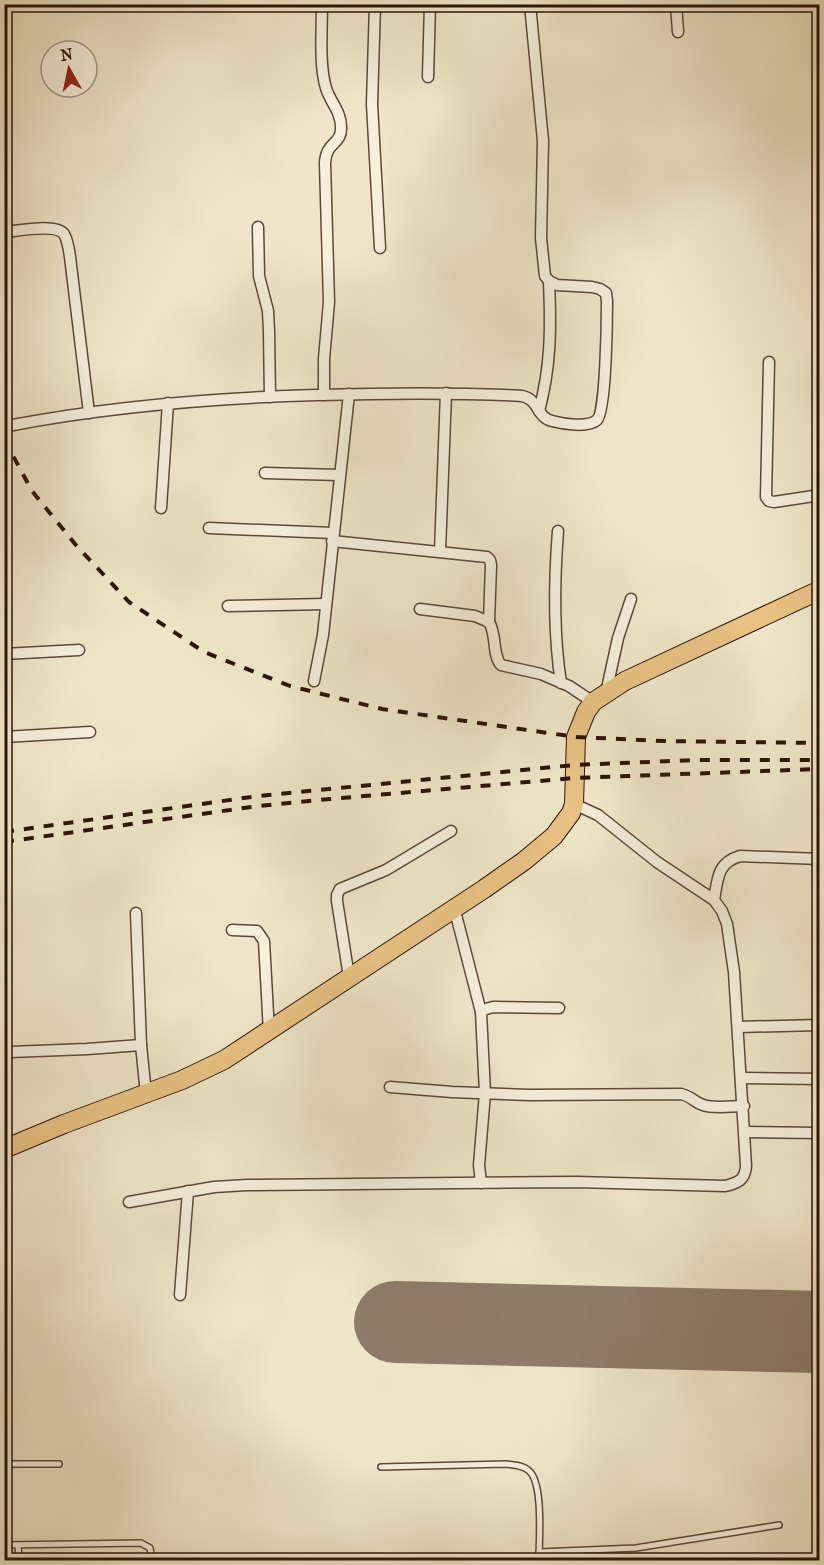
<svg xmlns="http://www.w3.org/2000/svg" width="824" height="1565" viewBox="0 0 824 1565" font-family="'IM FELL French Canon',serif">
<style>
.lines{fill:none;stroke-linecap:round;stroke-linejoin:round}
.runway{stroke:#8e7c69;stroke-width:82}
.lane-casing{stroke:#5d4839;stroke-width:8}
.street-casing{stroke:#5d4839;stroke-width:13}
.highway-casing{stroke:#2c1309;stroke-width:20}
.lane{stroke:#f5efdc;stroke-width:5}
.street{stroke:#f5efdc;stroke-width:10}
.highway{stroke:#e8c384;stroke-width:18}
.rail{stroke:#2c1309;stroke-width:4;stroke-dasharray:10 10;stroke-linecap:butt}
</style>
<rect width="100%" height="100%" fill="#efe6c9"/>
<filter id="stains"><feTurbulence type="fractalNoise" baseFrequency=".00333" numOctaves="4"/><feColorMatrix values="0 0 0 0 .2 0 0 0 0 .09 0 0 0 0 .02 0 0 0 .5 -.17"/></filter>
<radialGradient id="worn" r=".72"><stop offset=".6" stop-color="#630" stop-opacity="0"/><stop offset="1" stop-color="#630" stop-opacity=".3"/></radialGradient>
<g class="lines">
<polyline class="runway" points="395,1322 820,1332"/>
<defs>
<g id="lane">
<polyline points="4,1464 59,1464"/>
<path d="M381 1467 506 1464C514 1465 522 1465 528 1470 544 1481 539 1541 539 1560"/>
<polyline points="4,1545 141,1543 150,1548 152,1560"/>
<polyline points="18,1545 19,1560"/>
<polyline points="539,1552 636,1548 779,1525"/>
</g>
<g id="street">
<path d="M322 4C322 28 319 66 326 88 330 102 341 111 341 127 342 145 326 141 325 163L329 302 324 359V395"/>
<polyline points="375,4 372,104 380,248"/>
<polyline points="676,4 678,32"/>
<polyline points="428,77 430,4"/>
<polyline points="258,227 259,276 268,311 269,331 270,397"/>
<path d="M4 232C18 231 56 223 64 234 68 241 69 250 70 257L89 413"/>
<polyline points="769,362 766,497 769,501 774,502 820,495"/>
<path d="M539 411C551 366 551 328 549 281"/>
<path d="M13 425C113 406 215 398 317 395 385 393 454 392 522 396 540 400 536 417 552 421 563 424 588 428 597 420 606 412 607 319 607 301L606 293 600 289 592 287 557 285 549 281 545 276 541 238 543 141 530 4"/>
<polyline points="265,473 339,475"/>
<polyline points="161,508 168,403"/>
<polyline points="209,528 333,533"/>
<path d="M558 531C554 582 553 632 561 683"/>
<polyline points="332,541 487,557 490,560 491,565 489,622"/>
<polyline points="440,551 446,393"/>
<polyline points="228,606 326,604"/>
<path d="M420 609 475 616 489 622C497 635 492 655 501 665L541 674 569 686 593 702"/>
<polyline points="4,654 79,650"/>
<polyline points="314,681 323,635 349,394"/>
<polyline points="606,693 618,638 631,599"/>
<polyline points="4,737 90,732"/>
<path d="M714 900C718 878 717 863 740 856L820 859"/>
<polyline points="454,907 481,1012"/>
<polyline points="136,913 141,1045 146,1094"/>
<polyline points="232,930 257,931 264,941 269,1032"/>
<polyline points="349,977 337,901 337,895 340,889 386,870 451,831"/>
<polyline points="738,1027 820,1025"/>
<polyline points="10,1052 87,1049 141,1045"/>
<polyline points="741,1078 820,1079"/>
<path d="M390 1087 452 1092 529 1095 681 1094C691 1096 694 1102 703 1105 715 1109 731 1106 744 1106"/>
<polyline points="745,1132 820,1133"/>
<polyline points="481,1183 479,1165 485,1093 481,1012 486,1009 493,1007 559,1008"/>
<path d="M129 1202 214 1187 247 1185 576 1182 725 1186C738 1183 745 1180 746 1166L734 972 727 924 722 911 714 900 657 862 598 815 574 804"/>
<polyline points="180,1295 188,1191"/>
</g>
<polyline id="highway" points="4,1149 64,1124 182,1080 224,1060 484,889 524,861 554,836 571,813 574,804 576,737 586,712 593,702 625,681 820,590"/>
</defs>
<use href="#lane" class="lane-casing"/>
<use href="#street" class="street-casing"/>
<use href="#highway" class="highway-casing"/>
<use href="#lane" class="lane"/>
<use href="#street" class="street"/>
<use href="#highway" class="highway"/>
<g class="rail">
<polyline points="4,439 32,491 75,544 129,602 204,652 290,686 382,709 576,737 664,741 820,743"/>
<polyline points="4,832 258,796 574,765 696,760 820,760"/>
<polyline points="4,842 258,806 330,799 574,778 820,769"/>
</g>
</g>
<rect width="824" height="1565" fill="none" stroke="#efe6c9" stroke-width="24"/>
<rect x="6" y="6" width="812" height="1553" fill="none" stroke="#2c1309" stroke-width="3"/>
<rect x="12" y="12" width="800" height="1541" fill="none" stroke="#2c1309" stroke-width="1.5"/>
<g transform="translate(69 69) rotate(351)"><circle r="28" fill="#f5efdc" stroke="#a59788" stroke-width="1.5"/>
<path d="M0-4.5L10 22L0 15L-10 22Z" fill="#8f2418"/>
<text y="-9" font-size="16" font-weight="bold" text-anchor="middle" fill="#2c1309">N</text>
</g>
<rect width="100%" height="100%" filter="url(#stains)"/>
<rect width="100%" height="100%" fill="url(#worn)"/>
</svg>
